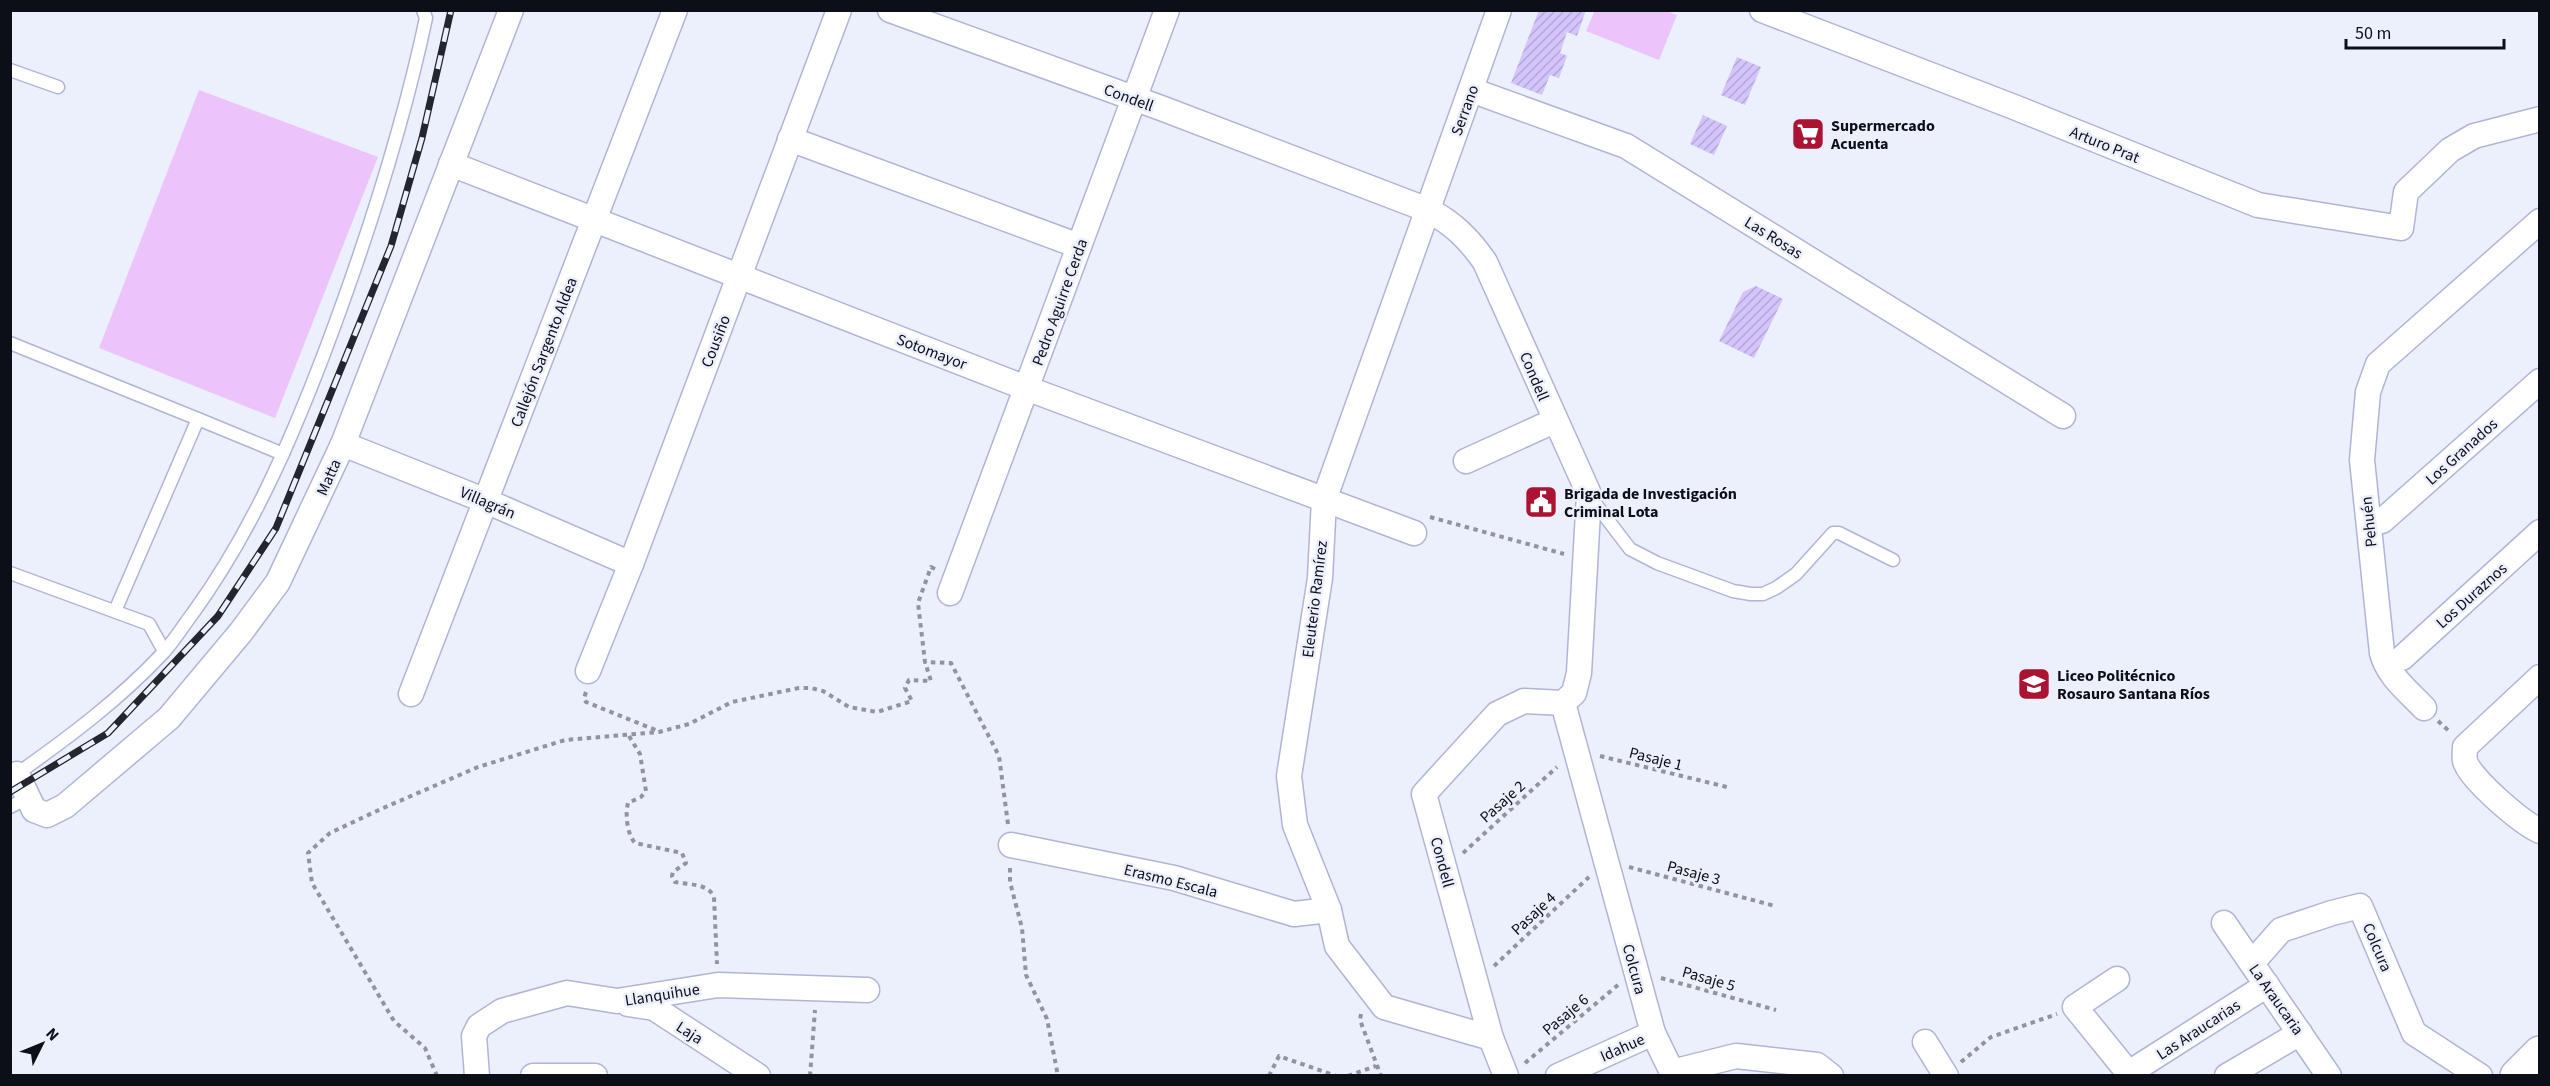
<svg xmlns="http://www.w3.org/2000/svg" width="2550" height="1086" viewBox="0 0 2550 1086" font-family="'Source Sans 3',sans-serif">
<style>
.pitch{fill:#edc3fb}
.building{fill:url(#building-hatch)}
.lines{fill:none;stroke-linecap:round;stroke-linejoin:round}
.lane-casing{stroke:#b0b5d4;stroke-width:15}
.street-casing{stroke:#b0b5d4;stroke-width:27}
.primary-casing{stroke:#b0b5d4;stroke-width:36}
.path{stroke:#91939f;stroke-width:4;stroke-dasharray:4.5 4.5;stroke-linecap:butt}
.lane{stroke:#fff;stroke-width:12}
.street{stroke:#fff;stroke-width:24}
.primary{stroke:#fff;stroke-width:33}
.rail-casing{stroke:#23252f;stroke-width:7}
.rail{stroke:#eceffc;stroke-width:4.5;stroke-dasharray:14;stroke-linecap:butt}
.labels{text-anchor:middle;stroke-width:5;stroke-linejoin:round;paint-order:stroke}
.street-label{font-size:16px;fill:#0c0e18;stroke:#eceffc}
.poi-label{font-size:16px;font-weight:bold;fill:#0c0e18;stroke:#eceffc;text-anchor:start}
</style>
<defs>
<pattern id="building-hatch" width="6" height="6" patternUnits="userSpaceOnUse" patternTransform="scale(1.5)"><rect width="6" height="6" fill="#d3c4fb"/><path d="M-1 1l2-2M0 6l6-6M5 7l2-2" fill="none" stroke="#b4a7d6"/></pattern>
</defs>
<rect width="100%" height="100%" fill="#eceffc"/>
<g class="pitch">
<polygon points="1595,10 1666,11 1677,15 1659,60 1586,31"/>
<polygon points="199,90 378,157 275,418 99,348"/>
</g>
<g class="building">
<polygon points="1539,10 1586,10 1577,36 1567,32 1560,53 1567,56 1559,78 1550,75 1542,95 1511,83"/>
<polygon points="1737,57 1761,67 1745,105 1721,95"/>
<polygon points="1703,115 1727,126 1714,155 1690,144"/>
<polygon points="1756,286 1783,299 1754,358 1719,341 1743,292"/>
</g>
<g class="lines">
<defs>
<g id="lane">
<polyline points="10,70 58,87"/>
<polyline points="10,343 198,419 115,611"/>
<polyline points="198,419 283,454"/>
<polyline points="1591,498 1630,549 1657,563 1733,591 1751,594 1763,594 1776,588 1796,574 1833,533 1839,533 1893,560"/>
<polyline points="10,573 149,624 164,651"/>
<path d="M17 774C69 737 119 700 163 653 174 641 183 626 193 613 251 533 290 443 325 351 366 242 402 131 426 18L423 10"/>
<polyline points="10,807 29,797"/>
</g>
<g id="street">
<path d="M890 10 1161 108 1428 210C1453 223 1469 239 1485 262L1589 494 1579 673 1574 693 1563 703 1524 701 1497 714 1424 794 1491 1038"/>
<polyline points="1499,10 1324,500 1320,578 1289,776 1295,825 1329,910 1337,946 1384,1007 1491,1038 1506,1076"/>
<polyline points="1762,10 2014,107 2258,205 2401,228 2406,192 2450,150 2474,136 2540,119"/>
<polyline points="1471,90 1626,146 2063,416"/>
<polyline points="790,139 1079,246"/>
<polyline points="451,164 1026,388 1414,533"/>
<polyline points="343,444 486,501 631,564"/>
<polyline points="1466,461 1554,421"/>
<polyline points="2382,521 2540,381"/>
<polyline points="950,593 1167,10"/>
<polyline points="2402,658 2540,532"/>
<polyline points="588,671 631,564 839,10"/>
<path d="M2540 677 2465 747C2465 751 2464 757 2465 761 2470 779 2522 823 2540 831"/>
<polyline points="411,694 675,10"/>
<polyline points="1563,703 1653,1033 1672,1072 1736,1056 1817,1065 1831,1076"/>
<path d="M2424 708C2408 691 2388 676 2382 653L2362 460 2368 392 2378 364 2540 221"/>
<polyline points="10,777 17,774 34,810 47,815 65,806 169,718 241,632 278,582 343,444 511,10"/>
<polyline points="1011,845 1174,878 1294,914 1329,910"/>
<polyline points="2224,923 2329,1076"/>
<polyline points="2252,963 2281,930 2332,913 2360,906 2414,1033 2480,1076"/>
<polyline points="2117,979 2075,1007 2131,1076"/>
<polyline points="628,1004 654,1008 758,1076"/>
<polyline points="1925,1042 1946,1076"/>
<polyline points="2129,1073 2267,985"/>
<polyline points="477,1076 474,1036 479,1026 502,1011 567,993 617,1001 718,985 867,990"/>
<polyline points="533,1076 595,1076"/>
<polyline points="1558,1076 1653,1033"/>
<polyline points="2227,1076 2300,1033"/>
</g>
<polyline id="primary" points="2517,1076 2540,1053"/>
</defs>
<use href="#lane" class="lane-casing"/>
<use href="#street" class="street-casing"/>
<use href="#primary" class="primary-casing"/>
<g class="path">
<polyline points="1430,517 1564,554"/>
<polyline points="935,569 931,567 918,603 925,662 951,663 999,756 1008,824"/>
<polyline points="586,692 584,698 586,702 658,731"/>
<polyline points="2438,721 2450,732"/>
<path d="M629 736 640 754 646 791 641 797 628 803C625 814 627 834 635 843L682 853 686 863 673 872 672 876 675 882C689 885 708 883 714 897L717 964"/>
<polyline points="1600,756 1731,788"/>
<polyline points="1463,853 1557,767"/>
<polyline points="1629,867 1775,906"/>
<polyline points="1010,868 1010,882 1022,928 1026,975 1047,1019 1058,1076"/>
<polyline points="1494,966 1589,877"/>
<polyline points="1661,978 1776,1010"/>
<polyline points="1361,1014 1360,1020 1381,1076"/>
<polyline points="1961,1062 1991,1037 2057,1014"/>
<polyline points="1525,1063 1618,985"/>
<polyline points="437,1076 425,1048 394,1021 312,883 308,853 330,833 381,809 478,767 565,740 659,732 689,724 732,702 799,688 811,688 823,691 849,707 877,712 912,701 905,688 909,680 931,681 925,662"/>
<polyline points="810,1076 815,1010"/>
<polyline points="1269,1076 1279,1056 1336,1076"/>
<polyline points="1348,1076 1376,1066"/>
</g>
<use href="#lane" class="lane"/>
<use href="#street" class="street"/>
<use href="#primary" class="primary"/>
<defs>
<polyline id="rail" points="10,792 108,733 218,616 276,528 391,246 422,138 451,10"/>
</defs>
<use href="#rail" class="rail-casing"/>
<use href="#rail" class="rail"/>
</g>
<defs>
<symbol id="supermarket-square" viewBox="-11 -11 22 22"><rect x="-9" y="-9" width="18" height="18" rx="4" fill="#aa1332" stroke="#eceffc"/><path d="M-6-5.5h2.5l.6 2H6L4.5 2H-2.5L-4.4-4H-6ZM-1.5 3.2a1.3 1.3 0 1 0 .1 0ZM3 3.2a1.3 1.3 0 1 0 .1 0Z" fill="#fff"/></symbol>
<symbol id="civic-square" viewBox="-11 -11 22 22"><rect x="-9" y="-9" width="18" height="18" rx="4" fill="#aa1332" stroke="#eceffc"/><path d="M-.6-6.5H3V-4.5H.6V-3L4-1V1h2V6H-6V1h2V-1L-.6-3ZM-1.2 2.5V6h2.4V2.5Z" fill="#fff"/></symbol>
<symbol id="school-square" viewBox="-11 -11 22 22"><rect x="-9" y="-9" width="18" height="18" rx="4" fill="#aa1332" stroke="#eceffc"/><path d="M0-5L7-2L0 1L-7-2ZM-4 1L0 2.5L4 1V4Q0 6-4 4Z" fill="#fff"/></symbol>
</defs>
<g fill-rule="evenodd">
<use href="#supermarket-square" x="1789" y="115" width="38" height="38"/>
<use href="#civic-square" x="1522" y="483" width="38" height="38"/>
<use href="#school-square" x="2015" y="665" width="38" height="38"/>
</g>
<g class="labels">
<g class="street-label">
<text transform="translate(1129 97) rotate(20)" y="6">Condell</text>
<text transform="translate(1464 110) rotate(-70)" y="6">Serrano</text>
<text transform="translate(2105 144) rotate(22)" y="6">Arturo Prat</text>
<text transform="translate(1774 237) rotate(32)" y="6">Las Rosas</text>
<text transform="translate(1059 302) rotate(-70)" y="6">Pedro Aguirre Cerda</text>
<text transform="translate(715 341) rotate(-69)" y="6">Cousiño</text>
<text transform="translate(932 351) rotate(21)" y="6">Sotomayor</text>
<text transform="translate(543 352) rotate(-69)" y="6">Callejón Sargento Aldea</text>
<text transform="translate(1535 376) rotate(67)" y="6">Condell</text>
<text transform="translate(2461 451) rotate(-42)" y="6">Los Granados</text>
<text transform="translate(328 477) rotate(-66)" y="6">Matta</text>
<text transform="translate(488 502) rotate(23)" y="6">Villagrán</text>
<text transform="translate(2368 522) rotate(-96)" y="6">Pehuén</text>
<text transform="translate(2471 595) rotate(-42)" y="6">Los Duraznos</text>
<text transform="translate(1314 599) rotate(-83)" y="6">Eleuterio Ramírez</text>
<text transform="translate(1656 758) rotate(14)" y="6">Pasaje 1</text>
<text transform="translate(1502 801) rotate(-42)" y="6">Pasaje 2</text>
<text transform="translate(1443 862) rotate(75)" y="6">Condell</text>
<text transform="translate(1694 872) rotate(15)" y="6">Pasaje 3</text>
<text transform="translate(1171 880) rotate(14)" y="6">Erasmo Escala</text>
<text transform="translate(1533 913) rotate(-43)" y="6">Pasaje 4</text>
<text transform="translate(2378 947) rotate(67)" y="6">Colcura</text>
<text transform="translate(1635 969) rotate(75)" y="6">Colcura</text>
<text transform="translate(1709 978) rotate(16)" y="6">Pasaje 5</text>
<text transform="translate(662 994) rotate(-9)" y="6">Llanquihue</text>
<text transform="translate(2277 999) rotate(55)" y="6">La Araucaria</text>
<text transform="translate(1565 1014) rotate(-40)" y="6">Pasaje 6</text>
<text transform="translate(2198 1029) rotate(-33)" y="6">Las Araucarias</text>
<text transform="translate(690 1032) rotate(33)" y="6">Laja</text>
<text transform="translate(1622 1047) rotate(-24)" y="6">Idahue</text>
</g>
<g class="poi-label">
<text x="1831" y="131">Supermercado<tspan x="1831" dy="18">Acuenta</tspan></text>
<text x="1564" y="499">Brigada de Investigación<tspan x="1564" dy="18">Criminal Lota</tspan></text>
<text x="2057" y="681">Liceo Politécnico<tspan x="2057" dy="18">Rosauro Santana Ríos</tspan></text>
</g>
</g>
<rect width="2550" height="1086" fill="none" stroke="#0c0e18" stroke-width="24"/>
<g transform="translate(42 1044) rotate(47)" stroke="#eceffc" stroke-width="4.5" paint-order="stroke">
<path d="M0-4.5L10 22L0 15L-10 22Z" fill="#0c0e18"/>
<text y="-9" font-size="16" font-weight="bold" text-anchor="middle" fill="#0c0e18">N</text>
</g>
<path d="M2346 39v9h158v-9" fill="none" stroke="#0c0e18" stroke-width="3"/>
<text x="2355" y="39" font-size="18" fill="#0c0e18" stroke="#eceffc" stroke-width="4.5" paint-order="stroke">50 m</text>
</svg>
